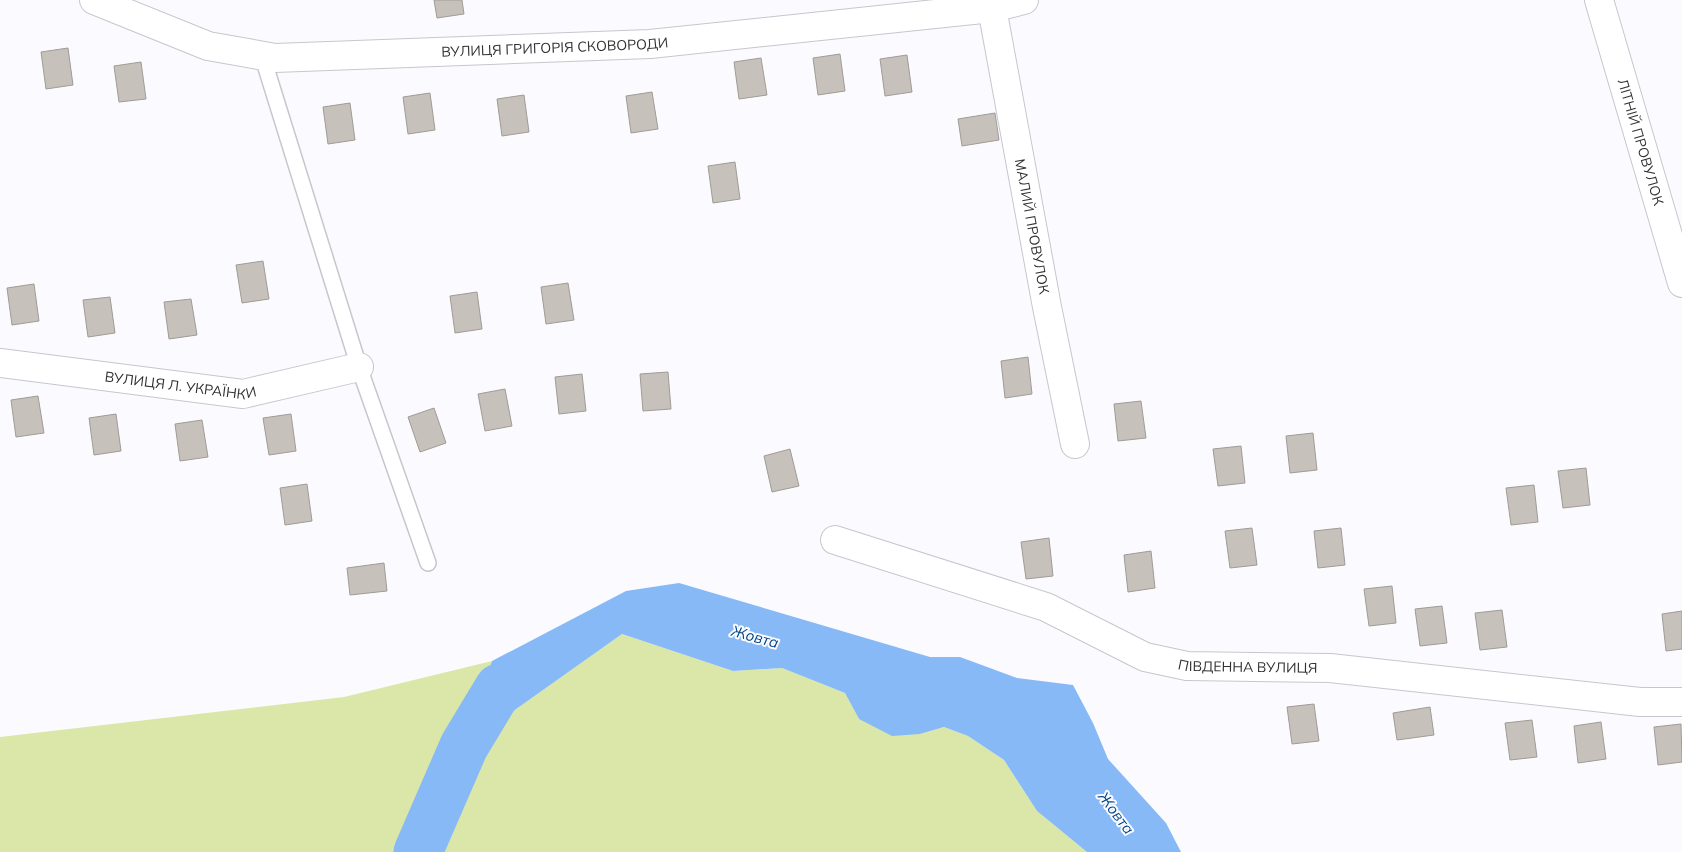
<svg xmlns="http://www.w3.org/2000/svg" width="1682" height="852" viewBox="0 0 1682 852" font-family="Mulish,sans-serif">
<style>
.green{fill:#dae7a9}
.water{fill:#86b9f6}
.lines{fill:none;stroke-linecap:round;stroke-linejoin:round}
.river{stroke:#86b9f6;stroke-width:49}
.building{fill:#c7c1bb;stroke:#a09b95}
.service-casing{stroke:#c6c6ce;stroke-width:18}
.minor-casing{stroke:#c6c6ce;stroke-width:30}
.tertiary-casing{stroke:#c6c6ce;stroke-width:30}
.service{stroke:#fff;stroke-width:15}
.minor{stroke:#fff;stroke-width:28}
.tertiary{stroke:#fff;stroke-width:28}
.labels{text-anchor:middle;stroke-width:4;stroke-linejoin:round;paint-order:stroke}
.street-label{font-size:14px;fill:#313134;stroke:#fbfbff}
.water-label{font-size:15px;font-style:italic;fill:#004688;stroke:#fbfbff}
</style>
<rect width="100%" height="100%" fill="#fbfbff"/>
<polygon class="green" points="622,634 733,671 782,668 845,693 859,719 920,734 944,727 968,736 1004,760 1037,811 1087,852 0,852 0,737 344,697 492,661 465,745"/>
<polygon class="water" points="679,583 930,657 960,657 1017,678 1073,685 1093,723 1108,759 1166,823 1181,852 1087,852 1037,811 1004,760 968,736 944,727 920,734 892,736 859,719 845,693 782,668 733,671 622,634 464,746 492,661 626,591"/>
<g class="lines">
<polyline class="river" points="418,852 464,746 499,688"/>
</g>
<g class="building">
<polygon points="434,0 462,0 464,14 437,18"/>
<polygon points="68,48 73,85 46,89 41,52"/>
<polygon points="840,54 845,91 818,95 813,58"/>
<polygon points="907,55 912,92 885,96 880,59"/>
<polygon points="761,58 767,95 739,99 734,62"/>
<polygon points="141,62 146,99 119,102 114,66"/>
<polygon points="652,92 658,129 631,133 626,96"/>
<polygon points="430,93 435,130 408,134 403,97"/>
<polygon points="524,95 529,132 502,136 497,99"/>
<polygon points="350,103 355,140 328,144 323,107"/>
<polygon points="995,113 999,140 962,146 958,119"/>
<polygon points="735,162 740,199 713,203 708,166"/>
<polygon points="263,261 269,299 242,303 236,265"/>
<polygon points="568,283 574,320 546,324 541,287"/>
<polygon points="34,284 39,321 12,325 7,288"/>
<polygon points="477,292 482,329 455,333 450,296"/>
<polygon points="110,297 115,333 88,337 83,300"/>
<polygon points="191,299 197,335 169,339 164,302"/>
<polygon points="1028,357 1032,394 1005,398 1001,361"/>
<polygon points="668,372 671,409 643,411 640,374"/>
<polygon points="582,374 586,411 559,414 555,377"/>
<polygon points="505,389 512,426 485,431 478,394"/>
<polygon points="38,396 44,433 16,437 11,400"/>
<polygon points="1141,401 1146,438 1118,441 1114,404"/>
<polygon points="434,408 446,443 420,452 408,417"/>
<polygon points="116,414 121,451 94,455 89,418"/>
<polygon points="291,414 296,451 269,455 263,418"/>
<polygon points="202,420 208,457 180,461 175,424"/>
<polygon points="1313,433 1317,470 1290,473 1286,436"/>
<polygon points="1241,446 1245,483 1218,486 1213,449"/>
<polygon points="790,449 799,486 772,492 764,456"/>
<polygon points="1586,468 1590,505 1563,508 1558,471"/>
<polygon points="307,484 312,521 285,525 280,488"/>
<polygon points="1534,485 1538,522 1511,525 1506,488"/>
<polygon points="1252,528 1257,565 1230,568 1225,531"/>
<polygon points="1341,528 1345,565 1318,568 1314,531"/>
<polygon points="1049,538 1053,576 1026,579 1021,542"/>
<polygon points="1151,551 1155,588 1128,592 1124,555"/>
<polygon points="384,563 387,591 350,595 347,568"/>
<polygon points="1392,586 1396,623 1369,626 1364,589"/>
<polygon points="1442,606 1447,643 1420,646 1415,609"/>
<polygon points="1502,610 1507,647 1480,650 1475,613"/>
<polygon points="1682,611 1682,649 1666,651 1662,614"/>
<polygon points="1314,704 1319,741 1292,744 1287,707"/>
<polygon points="1430,707 1434,735 1397,740 1393,713"/>
<polygon points="1532,720 1537,757 1510,760 1505,723"/>
<polygon points="1601,722 1606,759 1578,763 1574,726"/>
<polygon points="1681,724 1682,762 1658,765 1654,727"/>
</g>
<g class="lines">
<defs>
<polyline id="service" points="262,55 359,367 428,563"/>
<g id="minor">
<path id="s1" d="M1599 0 1682 283"/>
<path id="s2" d="M992 8 1047 307 1075 444"/>
<path id="s3" d="M0 363 243 394 359 367"/>
<path id="s4" d="M835 540 1046 607 1145 657 1187 666 1330 668 1640 702H1682"/>
</g>
<g id="tertiary">
<path id="s5" d="M94 0 208 46 275 58 650 44 992 8 1024 0"/>
</g>
</defs>
<use href="#service" class="service-casing"/>
<use href="#minor" class="minor-casing"/>
<use href="#tertiary" class="tertiary-casing"/>
<use href="#service" class="service"/>
<use href="#minor" class="minor"/>
<use href="#tertiary" class="tertiary"/>
</g>
<g class="labels">
<g class="street-label">
<text dy="5" stroke="none"><textPath href="#s5" startOffset="471">ВУЛИЦЯ ГРИГОРІЯ СКОВОРОДИ</textPath></text>
<text dy="5" stroke="none"><textPath href="#s1" startOffset="148">ЛІТНІЙ ПРОВУЛОК</textPath></text>
<text dy="5" stroke="none"><textPath href="#s2" startOffset="222">МАЛИЙ ПРОВУЛОК</textPath></text>
<text dy="5" stroke="none"><textPath href="#s3" startOffset="182">ВУЛИЦЯ Л. УКРАЇНКИ</textPath></text>
<text dy="5" stroke="none"><textPath href="#s4" startOffset="436">ПІВДЕННА ВУЛИЦЯ</textPath></text>
</g>
<g class="water-label">
<text transform="translate(755 637) rotate(15)" y="5">Жовта</text>
<text transform="translate(1116 813) rotate(53)" y="5">Жовта</text>
</g>
</g>
</svg>
